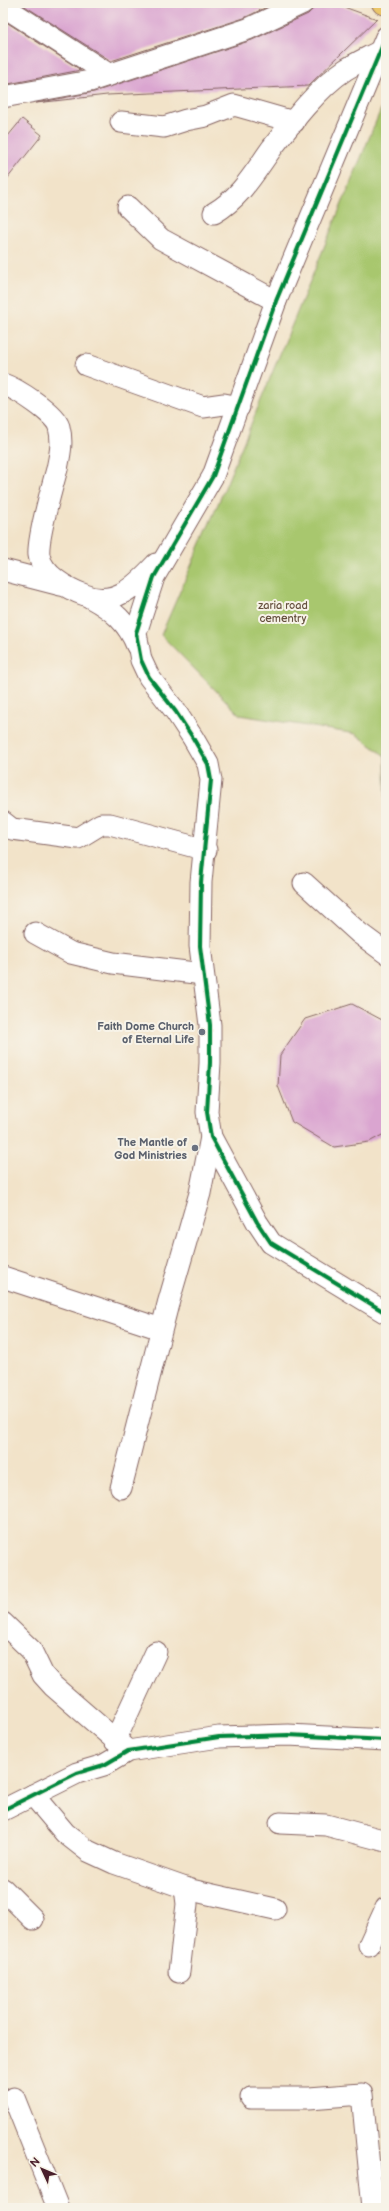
<svg xmlns="http://www.w3.org/2000/svg" width="389" height="2211" viewBox="0 0 389 2211" font-family="'Balsamiq Sans',sans-serif">
<style>
.green{fill:#a8c76e;stroke:#79734c}
.building{fill:#daa5d0}
.lines{fill:none;stroke-linecap:round;stroke-linejoin:round}
.minor-casing{stroke:#856462;stroke-width:23}
.highway-casing{stroke:#856462;stroke-width:24}
.minor{stroke:#fff;stroke-width:21}
.highway{stroke:#ebc669;stroke-width:22}
.cycleway-casing{stroke:#f7f3e8;stroke-width:6}
.cycleway{stroke:#00873e;stroke-width:4}
.worship-dot{fill:#6b7280;stroke:#f7f3e8;stroke-width:1.5}
.labels{text-anchor:middle;stroke-width:4;stroke-linejoin:round;paint-order:stroke}
.park-label{font-size:11px;fill:#66513f;stroke:#f7f3e8}
.worship-label{font-size:11px;font-weight:bold;fill:#5b616d;stroke:#f7f3e8;text-anchor:end}
</style>
<rect width="100%" height="100%" fill="#f7f3e8"/>
<filter id="ink" filterUnits="userSpaceOnUse"><feTurbulence type="fractalNoise" baseFrequency=".025" numOctaves="2"/><feDisplacementMap in="SourceGraphic" scale="8" xChannelSelector="R" yChannelSelector="G"/><feConvolveMatrix kernelMatrix="1 2 1 2 8 2 1 2 1" color-interpolation-filters="sRGB"/></filter>
<filter id="wash" filterUnits="userSpaceOnUse"><feTurbulence type="fractalNoise" baseFrequency=".012" numOctaves="4" result="noise"/><feDisplacementMap in="SourceGraphic" scale="16" xChannelSelector="R" yChannelSelector="G"/><feGaussianBlur stdDeviation="0.9" result="paint"/><feColorMatrix in="noise" values="0 0 0 0 0 0 0 0 0 0 0 0 0 0 0 0 0 1.4 0 .05"/><feComposite in="paint" operator="in"/></filter>
<g filter="url(#wash)">
<rect width="100%" height="100%" fill="#f2e3c9"/>
<polygon class="green" points="386,97 386,837 385,756 356,734 240,715 161,635 221,497"/>
<g id="blocks">
<g class="building">
<polygon points="20,3 275,3 244,18 111,61"/>
<polygon points="315,3 333,3 377,19 308,86 107,95 36,103 94,92 252,40 308,14 313,9"/>
<polygon points="3,20 81,70 3,85"/>
<polygon points="22,119 42,135 3,184 3,142"/>
<polygon points="352,1004 386,1022 386,1133 369,1142 334,1147 292,1122 278,1086 280,1055 305,1019"/>
</g>
</g>
</g>
<g filter="url(#ink)">
<use href="#blocks" fill-opacity="0" stroke="#856462" stroke-width="1"/>
<g class="lines">
<defs>
<g id="minor">
<polyline points="3,6 110,75"/>
<polyline points="386,37 276,301 213,476 154,577 136,633 141,660 149,677 176,712 193,738 208,764 211,780 201,882 200,946 210,1025 210,1063 207,1112 211,1137 257,1222 271,1243 386,1313"/>
<polyline points="3,97 90,81 248,29 303,3"/>
<polyline points="121,122 164,127 186,120 206,116 234,105 294,122"/>
<polyline points="128,207 161,239 276,301"/>
<path d="M214 213C241 197 254 173 272 148 292 122 318 88 345 70 356 63 369 57 380 51"/>
<polyline points="86,365 203,407 224,404 239,407"/>
<path d="M3 384C17 389 55 413 59 427 63 442 60 454 57 469 52 487 37 539 39 555 42 575 68 589 85 595 115 608 137 584 156 564"/>
<polyline points="3,570 61,585"/>
<path d="M91 598C113 610 128 623 137 646"/>
<polyline points="3,822 12,829 78,838 101,824 110,824 206,850"/>
<polyline points="304,883 359,933 386,953"/>
<polyline points="35,933 71,953 113,963 203,974"/>
<polyline points="3,1277 161,1329"/>
<polyline points="121,1488 168,1304 200,1193 211,1137"/>
<polyline points="3,1623 31,1650 43,1675 53,1686 128,1751"/>
<polyline points="115,1741 156,1652"/>
<polyline points="33,1795 65,1833 88,1851 114,1863 191,1890 275,1909"/>
<polyline points="3,1810 77,1773 104,1765 128,1751 219,1737 288,1735 386,1740"/>
<polyline points="280,1823 326,1825 386,1841"/>
<polyline points="3,1889 33,1919"/>
<polyline points="369,1945 386,1908"/>
<polyline points="179,1972 187,1904 185,1888"/>
<polyline points="14,2098 58,2208"/>
<polyline points="251,2098 309,2098 362,2094 373,2208"/>
</g>
<polyline id="highway" points="383,3 386,4"/>
</defs>
<use href="#minor" class="minor-casing"/>
<use href="#highway" class="highway-casing"/>
<use href="#minor" class="minor"/>
<use href="#highway" class="highway"/>
<defs>
<g id="cycleway">
<polyline points="386,37 276,301 213,476 154,577 136,633 141,660 149,677 176,712 193,738 208,764 211,780 201,882 200,946 210,1025 210,1063 207,1112 211,1137 257,1222 271,1243 386,1313"/>
<polyline points="3,1810 77,1773 104,1765 128,1751 219,1737 288,1735 386,1740"/>
</g>
</defs>
<use href="#cycleway" class="cycleway-casing"/>
<use href="#cycleway" class="cycleway"/>
</g>
</g>
<g class="worship-dot">
<circle cx="202" cy="1032" r="4"/>
<circle cx="195" cy="1148" r="4"/>
</g>
<g class="labels">
<g class="park-label">
<text x="283" y="609">zaria road<tspan x="283" dy="13">cementry</tspan></text>
</g>
<g class="worship-label">
<text x="194" y="1030">Faith Dome Church<tspan x="194" dy="13">of Eternal Life</tspan></text>
<text x="187" y="1146">The Mantle of<tspan x="187" dy="13">God Ministries</tspan></text>
</g>
</g>
<rect width="389" height="2211" fill="none" stroke="#f7f3e8" stroke-width="16"/>
<g transform="translate(42 2169) rotate(314)" stroke="#f7f3e8" stroke-width="3" paint-order="stroke">
<path d="M0-3L7 15L0 10L-7 15Z" fill="#4a1f2b"/>
<text y="-6" font-size="11" font-weight="bold" text-anchor="middle" fill="#4a1f2b">N</text>
</g>
</svg>
